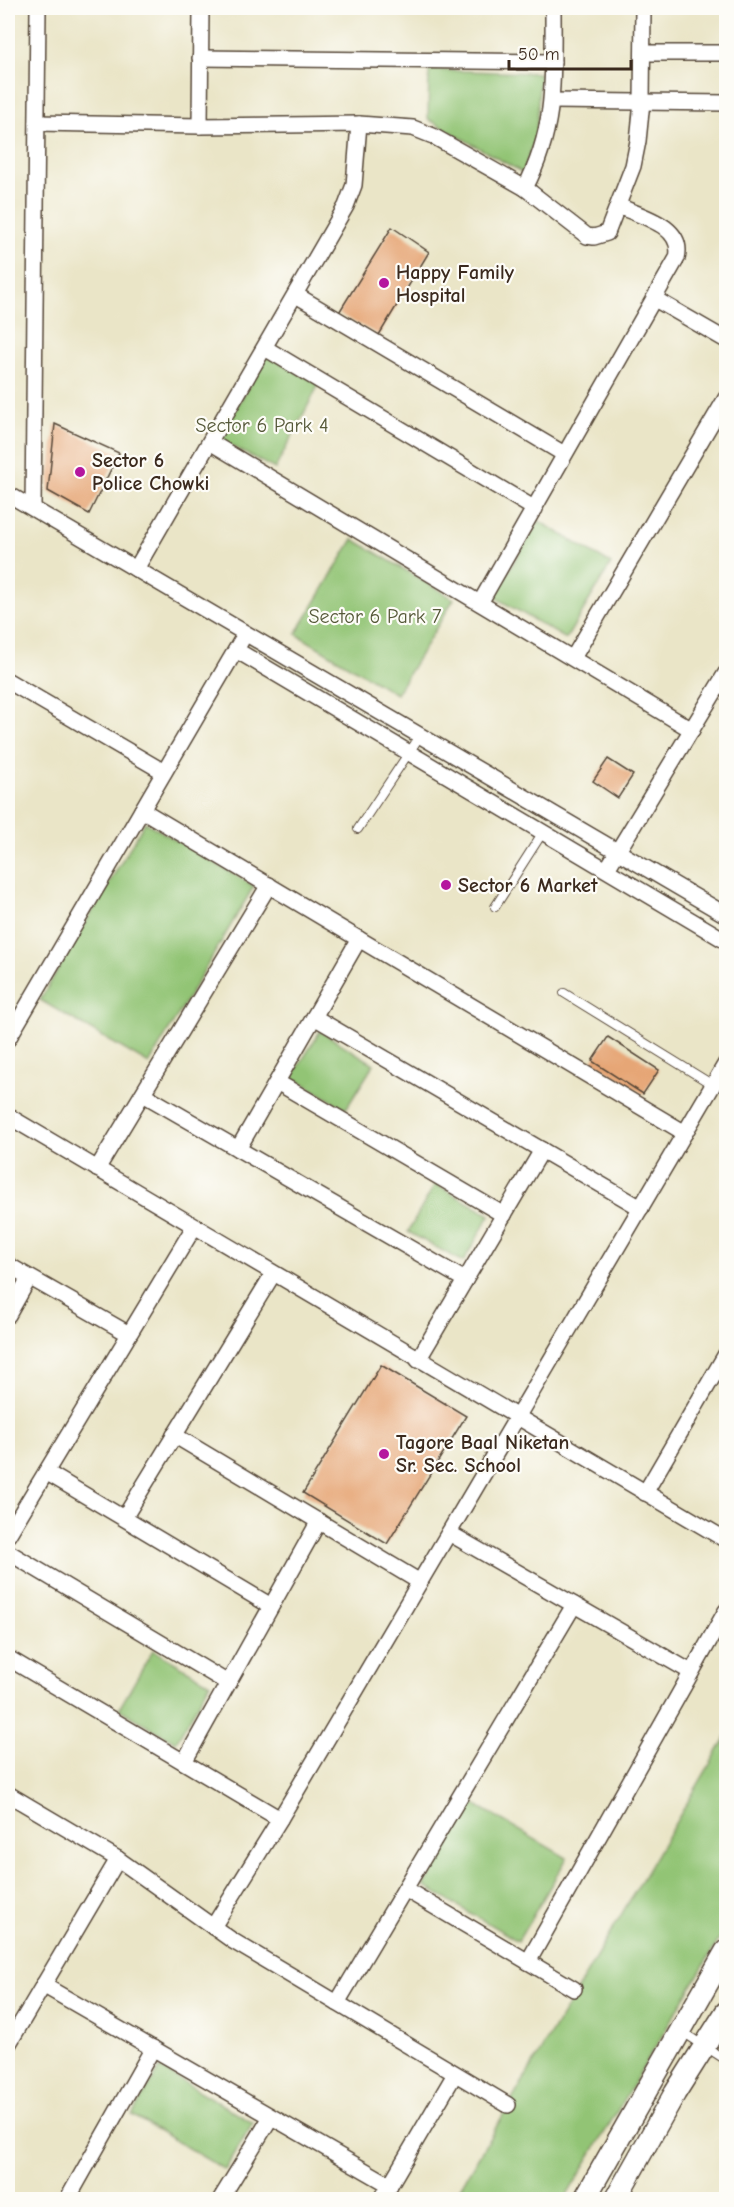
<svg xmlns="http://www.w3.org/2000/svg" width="734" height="2207" viewBox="0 0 734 2207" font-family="'Comic Neue',sans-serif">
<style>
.green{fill:#92c474;stroke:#667749;stroke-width:1.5}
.building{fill:#e6a676}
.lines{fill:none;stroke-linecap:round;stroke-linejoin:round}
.lane-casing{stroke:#554637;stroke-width:10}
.street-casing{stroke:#554637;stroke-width:18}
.secondary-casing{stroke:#554637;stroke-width:24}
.lane{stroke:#fff;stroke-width:8}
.street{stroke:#fff;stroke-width:15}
.secondary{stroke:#fff;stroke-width:21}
.poi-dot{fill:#b5179e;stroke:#fdfcf7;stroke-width:2}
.labels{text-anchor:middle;stroke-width:4.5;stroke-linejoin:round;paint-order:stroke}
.poi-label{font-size:20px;font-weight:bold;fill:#3b2a1e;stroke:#fdfcf7;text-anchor:start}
.park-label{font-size:20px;fill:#555838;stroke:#fdfcf7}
</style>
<rect width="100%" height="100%" fill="#fdfcf7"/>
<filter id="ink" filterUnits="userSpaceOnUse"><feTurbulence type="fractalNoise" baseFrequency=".0167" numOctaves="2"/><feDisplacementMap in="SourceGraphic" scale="12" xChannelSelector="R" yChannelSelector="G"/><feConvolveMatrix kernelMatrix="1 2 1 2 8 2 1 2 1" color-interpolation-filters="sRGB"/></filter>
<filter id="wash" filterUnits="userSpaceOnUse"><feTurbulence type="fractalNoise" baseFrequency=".008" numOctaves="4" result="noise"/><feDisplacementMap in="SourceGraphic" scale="24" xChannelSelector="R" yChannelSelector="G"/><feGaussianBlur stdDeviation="1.35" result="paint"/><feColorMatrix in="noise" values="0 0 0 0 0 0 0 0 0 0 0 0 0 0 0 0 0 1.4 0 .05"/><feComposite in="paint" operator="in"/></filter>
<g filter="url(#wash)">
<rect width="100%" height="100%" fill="#eae5c7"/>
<g class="green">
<polygon points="429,70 540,73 536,135 523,173 428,119"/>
<polygon points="267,355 319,384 275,469 218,439"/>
<polygon points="539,521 611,564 566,639 493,596"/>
<polygon points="353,539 454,599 396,694 296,634"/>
<polygon points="145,822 254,886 149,1064 40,1000"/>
<polygon points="320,1031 374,1064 346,1109 292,1077"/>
<polygon points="435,1184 490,1215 463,1262 408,1232"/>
<polygon points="153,1650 210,1683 176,1742 119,1709"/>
<polygon points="726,1737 726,1928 565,2199 453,2200"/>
<polygon points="473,1803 567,1858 518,1941 424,1886"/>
<polygon points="160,2068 253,2123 225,2170 132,2115"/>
</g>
<g id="blocks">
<g class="building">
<polygon points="392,227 429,252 379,335 338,314"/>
<polygon points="55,424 119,453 89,514 48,491"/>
<polygon points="608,759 633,775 618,798 593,781"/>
<polygon points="608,1037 659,1070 643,1094 592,1061"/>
<polygon points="381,1365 466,1416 387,1544 303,1493"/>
</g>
</g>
</g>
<g filter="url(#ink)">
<use href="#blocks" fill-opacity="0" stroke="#554637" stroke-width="1.5"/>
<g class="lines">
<defs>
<g id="lane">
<polyline points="358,829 420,736"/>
<polyline points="495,907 543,832"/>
<polyline points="564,993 713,1085"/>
<polyline points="681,2031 726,2060"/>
</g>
<g id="street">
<polyline points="643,53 726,53"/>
<polyline points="200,58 553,62"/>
<polyline points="552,101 726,103"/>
<polyline points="37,123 200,126 359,124 413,128 433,136 525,188 587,236 594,237 607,233 633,166 638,141 642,102 643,8"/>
<polyline points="200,126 201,8"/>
<path d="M525 188C557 128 553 73 553 8"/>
<polyline points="296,295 564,454"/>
<polyline points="655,299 726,340"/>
<polyline points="265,348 535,509"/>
<polyline points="210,442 692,730"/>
<polyline points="8,494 726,915"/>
<polyline points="33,508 38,8"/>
<polyline points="136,569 346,206 354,185 359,124"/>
<path d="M480 603 677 258C685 226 641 216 618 206"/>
<polyline points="236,650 726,941"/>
<polyline points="573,658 726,398"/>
<polyline points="8,681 164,772"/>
<polyline points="142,810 685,1133"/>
<polyline points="607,869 726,673"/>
<polyline points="314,1017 641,1208"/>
<polyline points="8,1039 241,641"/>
<polyline points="277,1082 504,1215"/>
<polyline points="143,1094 465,1280"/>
<polyline points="8,1116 726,1540"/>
<polyline points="238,1149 359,939"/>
<polyline points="97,1169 269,885"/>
<polyline points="8,1265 129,1334"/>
<polyline points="8,1315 29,1278"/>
<polyline points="418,1360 542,1150"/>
<polyline points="174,1435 420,1582"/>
<polyline points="46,1472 271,1606"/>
<polyline points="645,1493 726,1354"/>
<polyline points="124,1518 273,1274"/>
<polyline points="449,1533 691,1672"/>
<polyline points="8,1535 194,1227"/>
<polyline points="8,1552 228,1683"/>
<polyline points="8,1658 280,1819"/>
<polyline points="184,1762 319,1521"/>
<polyline points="8,1794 118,1859 233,1941 508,2105"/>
<polyline points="405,1889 574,1989"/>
<polyline points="213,1927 280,1819 726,1063"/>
<polyline points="528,1962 726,1611"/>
<polyline points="43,1985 390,2185"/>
<polyline points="337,2003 574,1605"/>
<polyline points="8,2045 118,1859"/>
<polyline points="67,2200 153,2048"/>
<polyline points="220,2200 271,2117"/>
<polyline points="381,2200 455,2074"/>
</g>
<g id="secondary">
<polyline points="584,2200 726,1951"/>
<polyline points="615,2200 675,2093 726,2012"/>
</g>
</defs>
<use href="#lane" class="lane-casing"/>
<use href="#street" class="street-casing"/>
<use href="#secondary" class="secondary-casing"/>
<use href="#lane" class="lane"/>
<use href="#street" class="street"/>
<use href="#secondary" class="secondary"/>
</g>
</g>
<g class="poi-dot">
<circle cx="384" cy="283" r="6"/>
<circle cx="80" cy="472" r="6"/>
<circle cx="446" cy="885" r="6"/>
<circle cx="384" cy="1454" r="6"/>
</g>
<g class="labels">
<g class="poi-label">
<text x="396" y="279">Happy Family<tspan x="396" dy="23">Hospital</tspan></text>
<text x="92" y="467">Sector 6<tspan x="92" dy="23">Police Chowki</tspan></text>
<text x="458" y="892">Sector 6 Market</text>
<text x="396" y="1449">Tagore Baal Niketan<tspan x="396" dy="23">Sr. Sec. School</tspan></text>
</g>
<g class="park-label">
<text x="262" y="432">Sector 6 Park 4</text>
<text x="375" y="623">Sector 6 Park 7</text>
</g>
</g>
<rect width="734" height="2207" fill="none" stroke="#fdfcf7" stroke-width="30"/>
<path d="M509 60v9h122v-9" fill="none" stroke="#3b2a1e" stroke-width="3"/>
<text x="518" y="60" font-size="18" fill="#3b2a1e" stroke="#fdfcf7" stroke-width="4.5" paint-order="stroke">50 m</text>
</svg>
